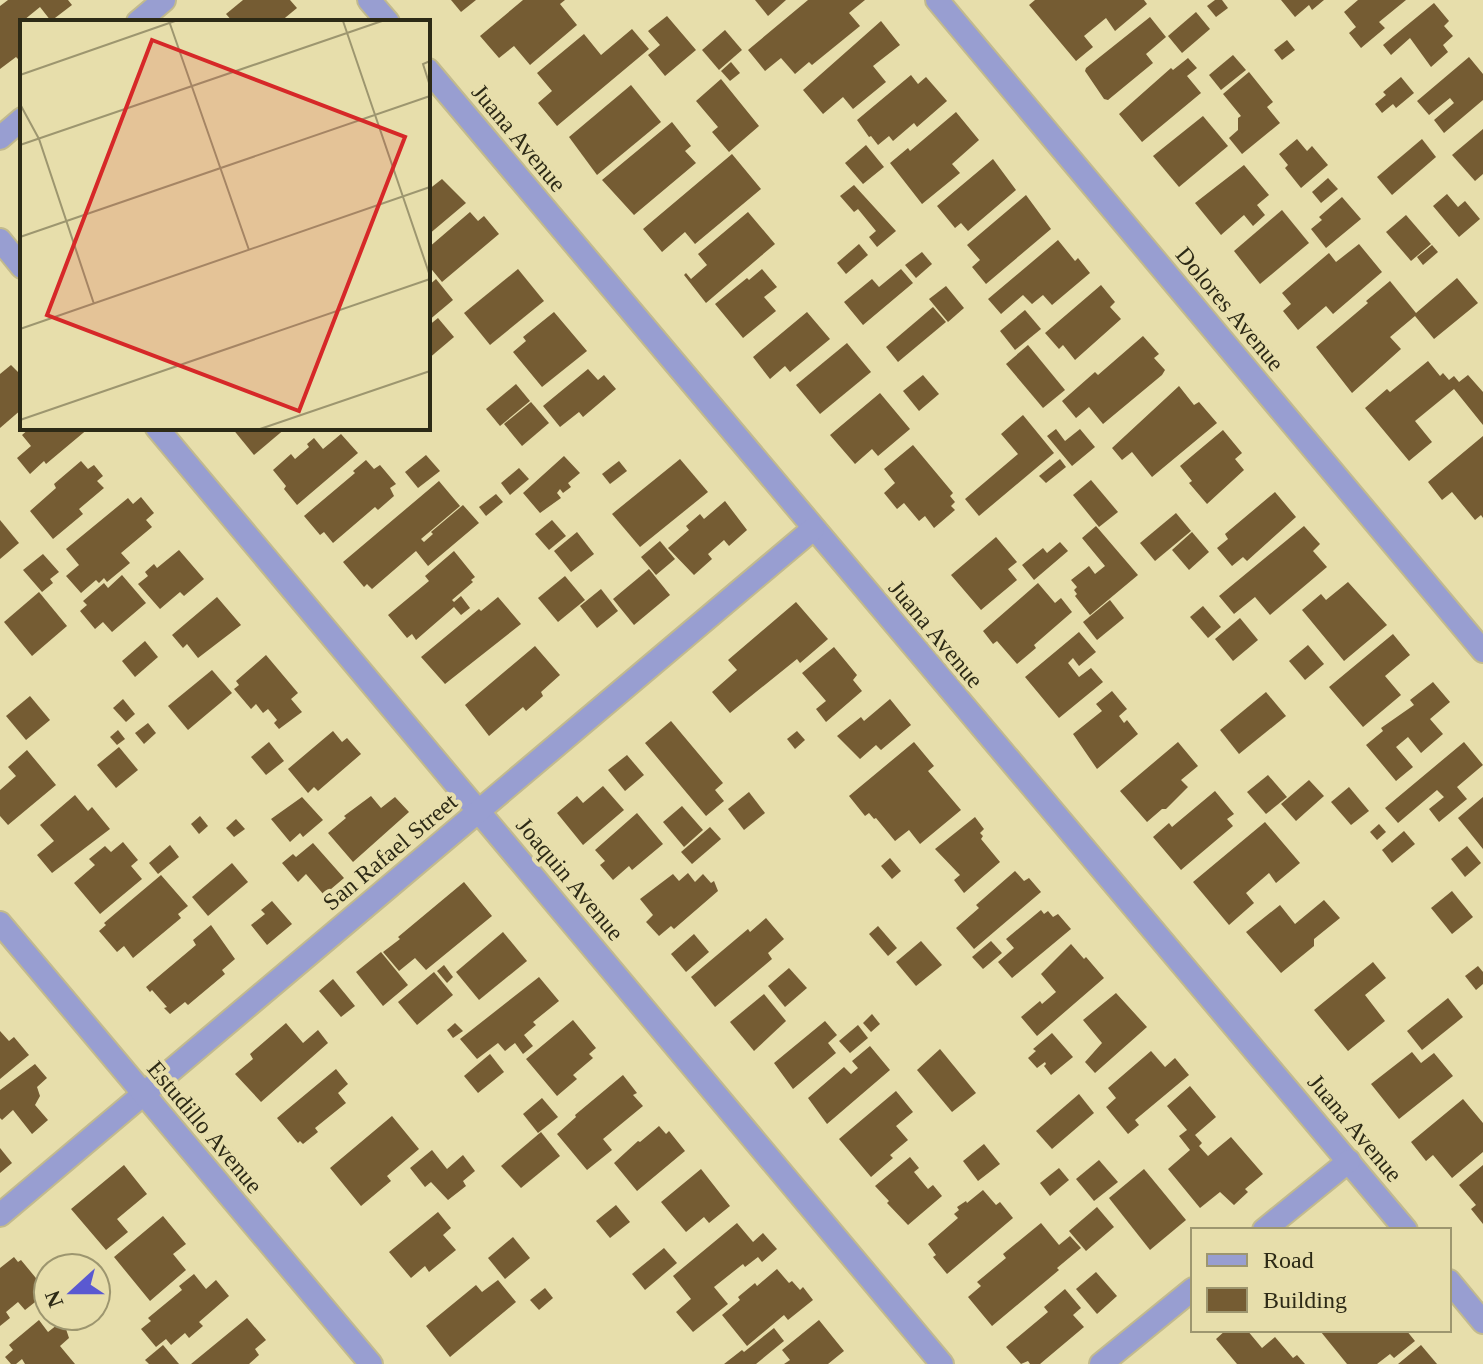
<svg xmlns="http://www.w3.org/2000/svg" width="1483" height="1364" viewBox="0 0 1483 1364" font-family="Georgia,serif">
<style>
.building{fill:#755c33}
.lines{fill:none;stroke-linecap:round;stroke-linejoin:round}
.minor-casing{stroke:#c2ba8d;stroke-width:26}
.tertiary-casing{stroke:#c2ba8d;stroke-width:26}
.minor{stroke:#989ed1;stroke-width:22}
.tertiary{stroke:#989ed1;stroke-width:22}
.labels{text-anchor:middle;stroke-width:8;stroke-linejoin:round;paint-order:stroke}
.street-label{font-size:24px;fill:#2d2a16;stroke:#e7deab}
.inset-road{fill:none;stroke:#9d966f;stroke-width:2}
.view{fill:#d62828;fill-opacity:0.15;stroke:#d62828;stroke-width:4}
.inset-edge{fill:none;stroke:#2d2a16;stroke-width:4}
</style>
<rect width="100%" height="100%" fill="#e7deab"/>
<g class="building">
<polygon points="8,0 68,0 72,5 51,21 40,7 24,20 22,56 18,59 16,57 0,69 0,6"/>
<polygon points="243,0 290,0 297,8 280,22 233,22 226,14"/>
<polygon points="451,0 476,0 461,12"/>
<polygon points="523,0 565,0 560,4 577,25 530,65 514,46 499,58 480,36"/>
<polygon points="755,0 786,0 768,16"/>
<polygon points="808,0 865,0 849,13 860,26 812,65 809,62 795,74 781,58 765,71 748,50"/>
<polygon points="1035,0 1144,0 1147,4 1115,31 1106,18 1084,36 1093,47 1076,61 1029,5"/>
<polygon points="1215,0 1222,0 1228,8 1216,17 1207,6"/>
<polygon points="1281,0 1324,0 1312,10 1309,5 1295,17"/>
<polygon points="1358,0 1406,0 1379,22 1385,28 1361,48 1349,33 1356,27 1344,12"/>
<polygon points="1434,3 1449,21 1444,26 1453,36 1443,45 1448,52 1431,67 1410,38 1391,55 1383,45"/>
<polygon points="1196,12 1210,29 1182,53 1168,36"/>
<polygon points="667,16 696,50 665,76 648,55 660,45 648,31"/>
<polygon points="1150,17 1166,37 1146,54 1153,63 1108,100 1104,99 1085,71 1086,68"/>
<polygon points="881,21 900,45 873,66 886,82 853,109 843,97 823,114 803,90"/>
<polygon points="632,29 649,49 557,126 538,103 552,91 537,73 584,34 601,55"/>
<polygon points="725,30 742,50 719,70 702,50"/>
<polygon points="1287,40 1295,50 1282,60 1274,50"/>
<polygon points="1233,55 1246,70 1221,90 1209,75"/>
<polygon points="1469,57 1483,74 1483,100 1444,133 1434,120 1454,103 1450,98 1429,115 1417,101"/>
<polygon points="1188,58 1197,68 1187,76 1201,93 1142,142 1119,114 1171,68 1173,70"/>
<polygon points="731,62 740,73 730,81 721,71"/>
<polygon points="1249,72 1273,102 1267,107 1280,123 1242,154 1229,138 1238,130 1238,118 1241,116 1223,94"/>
<polygon points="911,75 918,84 926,77 947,101 917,127 914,123 893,141 889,136 878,145 871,136 869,137 857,120"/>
<polygon points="1401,77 1414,93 1396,108 1393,104 1382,113 1375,104 1386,95 1383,92"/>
<polygon points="721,79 759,126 729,152 712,132 718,127 696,101"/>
<polygon points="631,85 661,122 597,175 569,137"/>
<polygon points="956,112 979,140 952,164 960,173 922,204 890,163 908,148 910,151"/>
<polygon points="1203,116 1228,146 1179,187 1153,156"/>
<polygon points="672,122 691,146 685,151 696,163 634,215 602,180"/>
<polygon points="1483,129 1483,174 1475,181 1452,155"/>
<polygon points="1297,139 1307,151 1312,146 1328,165 1301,188 1285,168 1288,165 1279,154"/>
<polygon points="1422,139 1436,157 1392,195 1377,177"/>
<polygon points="866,145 884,167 863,184 845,163"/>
<polygon points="732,154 761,189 695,244 685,232 662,252 643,229"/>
<polygon points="993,159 1016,190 968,231 961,223 955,228 937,206"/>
<polygon points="1244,165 1269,195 1257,205 1265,215 1253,226 1244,215 1221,235 1195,203"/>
<polygon points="1328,178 1338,189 1321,203 1312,192"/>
<polygon points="442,179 466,203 428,235 428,190"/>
<polygon points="854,185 896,231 877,247 869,237 876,231 858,209 854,212 840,196"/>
<polygon points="1447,194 1458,207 1465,201 1480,219 1459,237 1433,206"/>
<polygon points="1026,195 1051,229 986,284 972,267 980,260 967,245"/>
<polygon points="1342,197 1361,219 1326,248 1311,229 1322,220 1319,217"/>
<polygon points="1282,210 1309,243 1260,284 1234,251"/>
<polygon points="470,212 478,221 484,216 499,234 442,282 428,265 428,248"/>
<polygon points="748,212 775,244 706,303 684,275 686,273 691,279 707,265 698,254"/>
<polygon points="1406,215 1431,244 1411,261 1386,232"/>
<polygon points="1058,240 1075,261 1078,258 1090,273 1052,305 1043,295 1032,304 1023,295 1001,314 988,299"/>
<polygon points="859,244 868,255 846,274 837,263"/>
<polygon points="1359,244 1382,272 1333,314 1326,306 1298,330 1283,311 1291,304 1282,293 1329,253 1336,262"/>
<polygon points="1432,245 1438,252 1423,265 1417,257"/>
<polygon points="922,252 932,264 916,278 905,265"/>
<polygon points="518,269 544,301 490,345 464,313"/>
<polygon points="762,269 777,287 764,297 776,311 743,338 715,304 747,278 749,280"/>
<polygon points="901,269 913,283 863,325 844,302 872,279 879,287"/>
<polygon points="1457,278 1478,303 1434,339 1415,316 1390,337 1401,349 1352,393 1316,347 1368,303 1366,301 1390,281 1416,313"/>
<polygon points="436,279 453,300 428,321 428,286"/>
<polygon points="1101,285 1115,302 1110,307 1121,319 1075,360 1063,345 1059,349 1045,333"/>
<polygon points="946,286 964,308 948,322 929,299"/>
<polygon points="933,307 946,322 898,362 886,347"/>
<polygon points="1025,310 1041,329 1015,350 1000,331"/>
<polygon points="554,312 587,351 542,387 513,352 526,341 523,337"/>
<polygon points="807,312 830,339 790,372 785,366 770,379 753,357"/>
<polygon points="438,318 454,337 428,359 428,326"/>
<polygon points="1143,336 1159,354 1154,358 1165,370 1162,375 1103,424 1089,407 1076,418 1062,401 1095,372 1098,375"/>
<polygon points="847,343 871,372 820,414 796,385"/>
<polygon points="1028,345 1065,390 1043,408 1006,364"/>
<polygon points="1428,361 1440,376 1443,373 1449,380 1454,376 1459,382 1468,375 1483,392 1483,425 1454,389 1415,421 1432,442 1409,461 1365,408 1387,389 1390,392"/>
<polygon points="11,365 22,376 22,409 0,428 0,374"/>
<polygon points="588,369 598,380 604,375 616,389 583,417 579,412 560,427 543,406"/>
<polygon points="923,375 939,394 919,411 903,391"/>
<polygon points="516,384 530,401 500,426 486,409"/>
<polygon points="1179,386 1194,405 1199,402 1217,423 1152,477 1132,452 1122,460 1112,448"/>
<polygon points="880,393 910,429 878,456 872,449 855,464 830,435"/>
<polygon points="531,402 549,423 522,446 504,424"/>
<polygon points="1023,415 1054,453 979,516 965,499 1018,454 1001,434"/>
<polygon points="30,428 89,428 46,464 44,461 30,474 17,458 31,446 22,435"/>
<polygon points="232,428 286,428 254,455"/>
<polygon points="1056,429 1065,441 1080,429 1095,447 1072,466 1047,436"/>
<polygon points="1223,430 1242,453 1235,459 1244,470 1207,504 1189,483 1192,481 1180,466"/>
<polygon points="341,434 358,453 297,505 284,489 286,486 273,470 291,454 295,459 309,447 307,444 314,438 323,449"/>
<polygon points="1483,436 1483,518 1481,515 1475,520 1452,492 1442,500 1428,482"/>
<polygon points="913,445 953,493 950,496 955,502 951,506 955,510 934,528 925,516 919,521 904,503 897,509 884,493 895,483 884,469"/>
<polygon points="426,455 440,471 418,488 405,472"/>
<polygon points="564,456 580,473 568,483 571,487 563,493 560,489 557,493 561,498 540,513 523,493"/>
<polygon points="680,459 708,492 640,547 612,514"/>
<polygon points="1060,459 1066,467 1046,483 1039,476"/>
<polygon points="366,460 374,469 380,465 396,484 390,488 394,496 378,510 375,507 333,543 324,532 320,535 304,516 355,473 353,471"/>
<polygon points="81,461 88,469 94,465 103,476 97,481 104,488 79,509 83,514 53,539 30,511 56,488 54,484"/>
<polygon points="619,461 627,471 610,484 602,474"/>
<polygon points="519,468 529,479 510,495 501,483"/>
<polygon points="1091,480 1118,512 1099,527 1073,495"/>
<polygon points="439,481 460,506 421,539 424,542 433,534 431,532 463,505 479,523 428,566 416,551 372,589 367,584 364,587 343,562"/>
<polygon points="1275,492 1296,517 1247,561 1243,557 1232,566 1217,548 1228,539 1225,534"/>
<polygon points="496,494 503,502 486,516 479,507"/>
<polygon points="141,497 154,513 146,520 152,527 121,553 130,563 107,582 104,578 99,583 96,580 81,593 66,576 79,565 66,549 128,498 133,504"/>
<polygon points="725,501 747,530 729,546 724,540 708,554 712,559 694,575 668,548 689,530 686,526 700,514 704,519"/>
<polygon points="1176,513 1191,531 1155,561 1140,543"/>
<polygon points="0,520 19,543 0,559"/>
<polygon points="552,520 566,536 549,550 535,534"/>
<polygon points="1096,526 1138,575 1090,615 1075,596 1077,594 1074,590 1077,587 1071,580 1089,566 1095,574 1105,566 1082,538"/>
<polygon points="1304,526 1320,544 1313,551 1327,567 1270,615 1255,597 1234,614 1219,596"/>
<polygon points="577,532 594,554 571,572 554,551"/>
<polygon points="1192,532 1209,552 1189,570 1172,550"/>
<polygon points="996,537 1017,562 1008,569 1017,580 981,610 951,575"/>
<polygon points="660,541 675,559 656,575 641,557"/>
<polygon points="1060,542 1068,551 1034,580 1022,565 1043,548 1047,553"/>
<polygon points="179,550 204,579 184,596 180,592 160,609 138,584 148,576 145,572 154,564 157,568"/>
<polygon points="454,551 475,577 471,580 473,582 452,600 454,602 461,596 470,608 461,615 454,607 416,640 412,634 407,638 388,615 429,581 425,576"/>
<polygon points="43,554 59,572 50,579 53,583 42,592 23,570"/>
<polygon points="649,569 670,595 634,625 613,599"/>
<polygon points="122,575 146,603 112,632 103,622 95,629 80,611 87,605 83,601 104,583 108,588"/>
<polygon points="565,576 585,600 558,622 538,598"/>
<polygon points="1348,582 1387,625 1344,661 1302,610 1321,594 1326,600"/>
<polygon points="1038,583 1055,603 1061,598 1072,612 1034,645 1036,648 1017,664 997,641 993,644 983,631"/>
<polygon points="601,589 618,611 597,628 580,606"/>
<polygon points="39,592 67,626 32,656 4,622"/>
<polygon points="217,597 241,625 198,658 187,644 183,648 172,635"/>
<polygon points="498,597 521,624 445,684 421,657 479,609 481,611"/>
<polygon points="1110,600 1124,618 1097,640 1083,622"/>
<polygon points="796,602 828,639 800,663 797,659 730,713 712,692 737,670 728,660"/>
<polygon points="1203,606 1221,627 1208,638 1190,617"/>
<polygon points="1240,618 1258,640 1233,661 1215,639"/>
<polygon points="1079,632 1096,652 1079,666 1073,658 1068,663 1079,677 1091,668 1103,682 1059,718 1025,677"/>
<polygon points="1393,634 1410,655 1385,676 1401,695 1363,727 1329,687"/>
<polygon points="145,641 158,657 135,677 122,661"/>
<polygon points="1308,645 1324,664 1305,680 1289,661"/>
<polygon points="535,646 560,675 541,692 543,696 526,711 523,707 489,736 465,705"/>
<polygon points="834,647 857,675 853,680 862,691 826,722 816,709 826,701 802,673"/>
<polygon points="266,655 298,693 291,699 302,712 279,729 274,723 277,720 268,709 263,713 256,704 251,709 234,689 239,685 236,681"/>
<polygon points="212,670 232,693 188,730 168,706"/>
<polygon points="1433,682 1450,702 1430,719 1443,734 1421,753 1408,737 1396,747 1413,767 1396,781 1366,745 1383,731 1381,728 1414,705 1410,700"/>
<polygon points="1112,691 1127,709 1119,716 1124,723 1127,720 1138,734 1097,769 1073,734 1102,711 1096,704"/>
<polygon points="1266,692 1286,716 1239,754 1220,730"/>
<polygon points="30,696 50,720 26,740 6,716"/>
<polygon points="123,699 135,714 126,722 113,708"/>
<polygon points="890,699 911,725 881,750 876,745 860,759 837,736 861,717 864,721"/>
<polygon points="671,721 723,783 715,790 724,801 706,816 645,743"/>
<polygon points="148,723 156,733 144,744 135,733"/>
<polygon points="118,730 125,739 117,745 110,737"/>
<polygon points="333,731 342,742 347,738 361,754 318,791 314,787 308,793 288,769"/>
<polygon points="797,731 805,740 795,749 787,739"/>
<polygon points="269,742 284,761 266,775 251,757"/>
<polygon points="914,742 934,766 928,771 961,810 920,844 909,830 895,841 876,818 874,819 869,813 865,816 849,796"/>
<polygon points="1178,742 1198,766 1181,780 1188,787 1166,809 1162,809 1147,822 1120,791"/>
<polygon points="1464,742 1483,765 1457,787 1467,799 1439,822 1429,809 1444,797 1437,790 1398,823 1385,808"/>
<polygon points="119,747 138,770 116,788 97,765"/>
<polygon points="27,750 56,785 8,825 0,816 0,790 16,776 8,767"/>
<polygon points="627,755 644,775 625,791 608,770"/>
<polygon points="1268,775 1287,797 1266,814 1247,792"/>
<polygon points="1309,780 1324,796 1296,821 1281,804"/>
<polygon points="603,786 624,810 583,845 557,813 577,796 583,803"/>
<polygon points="1349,787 1369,811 1351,825 1331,802"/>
<polygon points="1215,791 1234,814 1227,819 1233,826 1181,870 1153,837 1169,823 1172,827"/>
<polygon points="749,792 765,813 744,830 728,809"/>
<polygon points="75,795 88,811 92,807 110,829 52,873 37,855 54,841 40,825"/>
<polygon points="371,796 381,808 395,797 409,812 353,862 328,833 346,818 344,816"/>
<polygon points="302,797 323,820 303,837 300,833 290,842 271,819"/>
<polygon points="1483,797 1483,849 1458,818"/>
<polygon points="682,806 703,830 684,847 663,822"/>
<polygon points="637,813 663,844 632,870 629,866 613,880 600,865 605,861 595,850"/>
<polygon points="200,816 208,826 199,834 191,824"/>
<polygon points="975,817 984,829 980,833 983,836 981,839 1000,862 964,893 954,880 960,875 935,849"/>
<polygon points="236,819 245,829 234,837 226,828"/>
<polygon points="1265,822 1300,863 1276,883 1269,873 1246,893 1254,903 1229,925 1193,882"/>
<polygon points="1379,824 1386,832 1377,840 1370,832"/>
<polygon points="710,827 721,839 692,864 681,852"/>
<polygon points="1404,831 1415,844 1392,863 1382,850"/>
<polygon points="123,842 138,860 131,866 142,879 100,914 74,883 95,865 89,859 105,846 111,852"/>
<polygon points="313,843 344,878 324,895 306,874 298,882 282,863 293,854 296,857"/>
<polygon points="170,845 179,857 158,874 149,863"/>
<polygon points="1467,846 1481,863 1465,877 1451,859"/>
<polygon points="890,858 901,871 892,879 881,866"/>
<polygon points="232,863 248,882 208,916 192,897"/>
<polygon points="1015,871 1024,881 1029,878 1041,892 974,949 956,928 979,908 976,905"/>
<polygon points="688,873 695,882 703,874 711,883 714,881 718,891 674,929 671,926 659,936 646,922 653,915 640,899 673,874 679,881"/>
<polygon points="161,875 188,906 178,914 181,918 133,958 124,946 117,952 99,931 106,925 104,923"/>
<polygon points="464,882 492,916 426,970 415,958 399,971 383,952 400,939 398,937"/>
<polygon points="1452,891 1473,917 1452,934 1431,908"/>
<polygon points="1324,900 1340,918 1314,939 1314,946 1281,973 1246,932 1280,905 1295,924"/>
<polygon points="272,901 292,924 267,945 251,925 265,914 261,910"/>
<polygon points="1041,910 1044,914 1048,911 1053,917 1058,914 1071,929 1012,978 998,962 1014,948 1006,939"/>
<polygon points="766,918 784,939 768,953 772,959 715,1007 691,977 748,929 750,932"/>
<polygon points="211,925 235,959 222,970 225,974 188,1005 185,1002 170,1014 164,1008 167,1007 152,990 150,992 146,987 196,945 193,940"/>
<polygon points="878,926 897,948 888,956 869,934"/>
<polygon points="503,932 527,961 479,1000 456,972"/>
<polygon points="694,934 709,952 686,972 671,954"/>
<polygon points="921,941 942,965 916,986 896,962"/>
<polygon points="991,941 1002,953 983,969 972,957"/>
<polygon points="1071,944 1084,959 1086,957 1104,978 1037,1036 1021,1017 1040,1001 1042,1004 1056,992 1041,974"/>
<polygon points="381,952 408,985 383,1006 356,972"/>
<polygon points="1373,962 1386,978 1365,995 1385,1021 1348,1051 1314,1010"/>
<polygon points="444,965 453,977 447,983 437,971"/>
<polygon points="1478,966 1483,972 1483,984 1476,990 1465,976"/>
<polygon points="789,968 807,988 785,1007 768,986"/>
<polygon points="434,972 453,995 417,1025 398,1002"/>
<polygon points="539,977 559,1001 533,1022 536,1025 524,1035 533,1046 523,1054 515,1043 505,1051 498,1043 477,1059 460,1039"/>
<polygon points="333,979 355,1006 341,1017 319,991"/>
<polygon points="1116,993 1147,1027 1095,1073 1085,1062 1102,1043 1083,1020"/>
<polygon points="764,994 786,1021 754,1051 730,1022"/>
<polygon points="1448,998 1463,1017 1422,1050 1407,1031"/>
<polygon points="872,1014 880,1024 871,1032 863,1023"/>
<polygon points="573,1020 596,1048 589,1054 593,1058 573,1075 577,1079 557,1096 526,1059"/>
<polygon points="825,1021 837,1035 828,1043 836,1053 793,1089 774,1063"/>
<polygon points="286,1023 303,1043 318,1030 328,1043 261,1102 235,1074 253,1059 250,1054"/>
<polygon points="455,1023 463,1031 453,1038 447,1030"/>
<polygon points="858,1025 868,1038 850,1053 839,1041"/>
<polygon points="0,1031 9,1041 14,1037 29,1055 0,1079"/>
<polygon points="1052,1033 1073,1057 1051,1075 1044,1066 1046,1064 1045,1062 1037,1068 1028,1058 1036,1051 1033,1049"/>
<polygon points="870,1046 890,1070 827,1124 808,1098 844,1067 851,1074 858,1068 852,1061"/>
<polygon points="940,1049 976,1093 952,1112 917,1070"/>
<polygon points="1151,1051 1165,1067 1175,1058 1189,1075 1135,1120 1139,1125 1128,1134 1106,1107 1116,1098 1108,1088"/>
<polygon points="1412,1052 1421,1063 1434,1053 1453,1076 1399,1119 1371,1084"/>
<polygon points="490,1054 504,1072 478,1093 464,1076"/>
<polygon points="35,1064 47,1078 37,1087 40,1096 35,1105 48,1120 32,1134 13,1110 2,1120 0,1118 0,1090"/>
<polygon points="336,1069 348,1084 338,1093 346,1103 315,1128 318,1132 303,1144 300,1141 298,1143 277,1118"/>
<polygon points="623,1075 637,1093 633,1095 643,1106 603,1139 612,1150 587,1170 557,1134 576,1117 575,1115"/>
<polygon points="1190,1086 1216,1117 1195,1135 1202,1143 1199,1146 1208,1156 1231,1137 1263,1174 1245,1189 1248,1192 1234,1205 1220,1192 1200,1208 1168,1169 1190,1150 1179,1136 1187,1130 1167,1106"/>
<polygon points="896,1091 913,1112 896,1126 908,1140 890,1155 893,1158 871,1177 839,1139"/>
<polygon points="1079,1094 1094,1113 1052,1149 1036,1131"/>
<polygon points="542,1098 558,1117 538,1133 523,1114"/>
<polygon points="1463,1099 1483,1123 1483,1152 1452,1178 1433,1155 1426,1161 1411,1142"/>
<polygon points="392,1116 419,1149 387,1176 391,1181 361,1206 330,1168"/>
<polygon points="659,1126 666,1134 669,1131 685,1151 637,1191 614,1163 638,1141 640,1142"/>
<polygon points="541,1132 560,1156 521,1188 501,1166"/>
<polygon points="984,1144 1000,1164 978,1181 963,1161"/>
<polygon points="0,1148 12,1163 0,1173"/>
<polygon points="432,1150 447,1169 463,1155 475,1171 463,1181 466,1186 448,1200 431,1182 425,1187 410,1168"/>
<polygon points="910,1157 919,1168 914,1172 928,1189 933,1185 942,1196 908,1225 887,1203 889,1201 875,1186"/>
<polygon points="1099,1160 1118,1182 1094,1201 1076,1179"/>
<polygon points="124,1165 147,1194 117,1219 128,1232 106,1250 71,1209"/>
<polygon points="1483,1165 1483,1224 1471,1209 1476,1205 1459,1185"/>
<polygon points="1059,1168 1069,1180 1050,1196 1040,1183"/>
<polygon points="701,1169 730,1206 709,1223 704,1217 686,1232 661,1202"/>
<polygon points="1144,1169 1186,1220 1150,1250 1109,1198"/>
<polygon points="983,1190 996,1205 1000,1202 1013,1218 947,1274 933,1257 936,1255 928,1244 958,1218 954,1214 959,1210 957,1207 966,1201 967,1203"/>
<polygon points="616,1205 630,1222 610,1238 596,1221"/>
<polygon points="1097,1207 1114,1227 1086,1251 1069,1231"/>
<polygon points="438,1212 451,1228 443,1235 456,1250 429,1272 425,1266 411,1278 389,1252"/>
<polygon points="163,1216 186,1244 173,1254 186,1270 150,1301 114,1257"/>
<polygon points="737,1223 753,1242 763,1233 777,1249 762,1262 758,1257 745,1267 743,1264 714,1287 728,1304 693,1332 676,1312 691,1299 673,1276"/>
<polygon points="1041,1223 1059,1245 1070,1236 1081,1248 1057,1268 1059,1270 992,1326 968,1297 981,1286 977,1282 1006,1258 1003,1254"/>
<polygon points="513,1237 530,1258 505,1279 488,1258"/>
<polygon points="664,1248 677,1263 645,1290 632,1274"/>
<polygon points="14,1257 18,1262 21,1260 45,1289 42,1292 44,1295 25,1310 18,1302 6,1312 10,1318 0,1326 0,1268"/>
<polygon points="777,1269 789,1283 792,1281 800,1290 803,1287 813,1300 788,1320 784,1315 747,1346 722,1315 740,1300 738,1297 755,1283 757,1286"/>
<polygon points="1096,1272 1117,1296 1097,1314 1076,1289"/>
<polygon points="194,1274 206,1289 216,1280 229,1296 199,1322 203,1326 189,1338 185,1333 171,1345 166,1339 156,1347 141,1329 151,1321 148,1318 182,1290 179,1286"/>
<polygon points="498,1280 516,1302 450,1357 426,1326 476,1285 482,1292"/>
<polygon points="545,1288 553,1298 539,1310 530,1300"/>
<polygon points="1065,1289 1081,1308 1073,1315 1084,1327 1040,1364 1030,1364 1028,1361 1021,1364 1006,1347 1048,1312 1044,1307"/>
<polygon points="247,1318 266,1340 255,1349 259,1355 249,1364 191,1364"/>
<polygon points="39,1320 48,1332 57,1325 66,1329 69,1338 60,1346 75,1364 25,1364 22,1359 16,1364 11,1364 5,1357 13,1350 9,1345"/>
<polygon points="819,1320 844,1351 828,1364 784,1364 790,1360 782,1350"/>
<polygon points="774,1328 784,1341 756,1364 724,1364 742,1350 744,1352"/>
<polygon points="1226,1330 1247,1330 1262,1348 1275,1337 1293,1358 1297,1355 1305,1364 1237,1364 1216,1339"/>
<polygon points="1324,1330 1406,1330 1415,1341 1394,1358 1390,1354 1377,1364 1347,1364 1321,1332"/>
<polygon points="163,1345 179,1364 149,1364 145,1360"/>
<polygon points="1421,1345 1437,1364 1398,1364"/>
</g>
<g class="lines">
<defs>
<g id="minor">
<polyline points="369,0 388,22"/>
<polyline points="937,0 1483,651"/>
<polyline points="138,22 164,0"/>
<polyline points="428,70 1406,1230"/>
<polyline points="0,138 22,119"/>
<polyline points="0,240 22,267"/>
<polyline points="157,428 942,1364"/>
<polyline points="0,1215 813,529"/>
<polyline points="1264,1230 1349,1161"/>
<polyline points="1449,1281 1483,1322"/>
<polyline points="1101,1364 1193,1289"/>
</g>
<polyline id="tertiary" points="0,923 371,1364"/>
</defs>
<use href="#minor" class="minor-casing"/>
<use href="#tertiary" class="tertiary-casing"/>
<use href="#minor" class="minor"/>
<use href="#tertiary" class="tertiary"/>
</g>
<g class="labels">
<g class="street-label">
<text transform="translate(519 138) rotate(50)" y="8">Juana Avenue</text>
<text transform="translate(1230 309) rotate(50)" y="8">Dolores Avenue</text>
<text transform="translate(936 634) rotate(50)" y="8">Juana Avenue</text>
<text transform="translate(390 852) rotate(-40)" y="8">San Rafael Street</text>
<text transform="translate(570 879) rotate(50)" y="8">Joaquin Avenue</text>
<text transform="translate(205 1127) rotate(50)" y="8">Estudillo Avenue</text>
<text transform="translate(1355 1128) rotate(50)" y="8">Juana Avenue</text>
</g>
</g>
<g transform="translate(20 20)">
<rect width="410" height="410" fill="#e7deab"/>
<path class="inset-road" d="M149 1 229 230M323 1 410 256M410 41 403 44 410 66M0 55 155 1M0 84 19 119 74 284M0 125 362 1M0 217 410 76M0 309 410 167M0 400 410 259M240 409 410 351"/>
<path class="view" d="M132 20 385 117 279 391 27 295Z"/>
<rect width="410" height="410" class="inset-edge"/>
</g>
<rect x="1191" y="1228" width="260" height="104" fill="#e7deab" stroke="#9d966f" stroke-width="2"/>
<rect x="1207" y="1254" width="40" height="12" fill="#989ed1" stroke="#9d966f" stroke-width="2"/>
<text x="1263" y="1268" font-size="24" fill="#2d2a16">Road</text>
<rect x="1207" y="1288" width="40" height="24" fill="#755c33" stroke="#9d966f" stroke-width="2"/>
<text x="1263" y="1308" font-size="24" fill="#2d2a16">Building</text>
<g transform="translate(72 1292) rotate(249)"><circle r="38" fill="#e7deab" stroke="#9d966f" stroke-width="2"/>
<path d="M0-6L14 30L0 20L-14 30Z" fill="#5a59d1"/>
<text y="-12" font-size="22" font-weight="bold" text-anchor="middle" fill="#2d2a16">N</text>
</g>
</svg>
